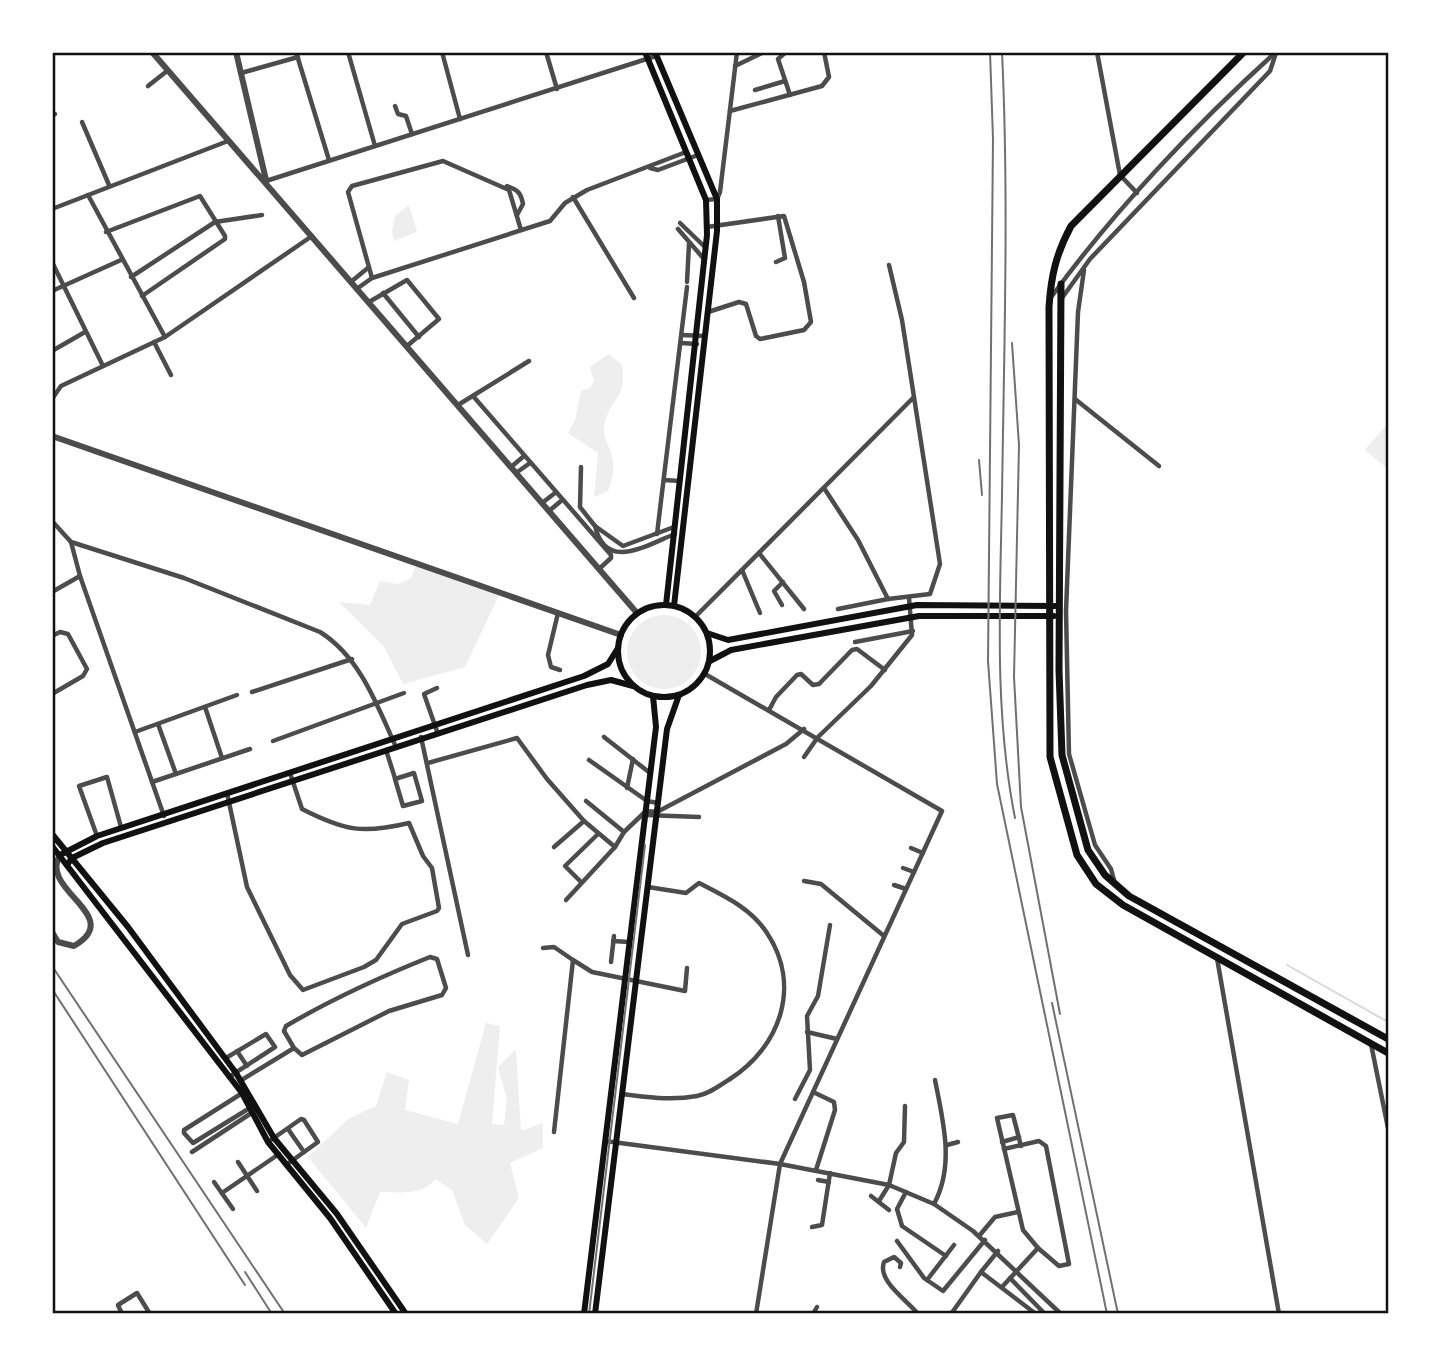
<svg xmlns="http://www.w3.org/2000/svg" width="1441" height="1366" viewBox="0 0 1441 1366" font-family="'Open Sans',sans-serif">
<style>
.green{fill:#eee}
.lines{fill:none;stroke-linecap:round;stroke-linejoin:round}
.stream{stroke:#d9d9d9;stroke-width:2}
.minor{stroke:#4c4c4c;stroke-width:4.5}
.tertiary{stroke:#4c4c4c;stroke-width:6}
.secondary{stroke:#111;stroke-width:6}
.primary{stroke:#111;stroke-width:7}
.rail{stroke:#707070;stroke-width:2}
.neatline{fill:none;stroke:#111;stroke-width:2.5}
</style>
<rect width="100%" height="100%" fill="#fff"/>
<g class="green">
<polygon points="409,205 417,232 394,241 392,233 395,216"/>
<path d="M609 354 622 365C627 399 612 396 605 422 599 446 624 452 608 491L594 497 598 453 568 433 575 420 581 391 590 388 594 381 590 367Z"/>
<polygon points="1388,423 1388,469 1365,450"/>
<polygon points="417,564 500,593 465,667 403,684 384,647 339,602 370,605 380,581 398,584 411,578"/>
<circle cx="664" cy="652" r="37"/>
<path d="M486 1023 500 1026 492 1124 504 1125 507 1099 498 1067 516 1049 521 1131 543 1123V1148L510 1163 519 1198 487 1244 465 1225 452 1190 435 1179C423 1196 399 1192 380 1192L366 1228 308 1157 348 1119 376 1106 387 1072 409 1080 405 1110 458 1124Z"/>
</g>
<g class="lines">
<polyline class="stream" points="1287,965 1388,1022"/>
<g class="minor">
<polyline points="296,52 329,160"/>
<polyline points="348,52 375,146"/>
<polyline points="442,52 460,119"/>
<polyline points="546,52 557,89"/>
<polyline points="786,52 778,59 790,95"/>
<polyline points="1097,52 1120,175 1137,193"/>
<polyline points="735,66 764,52"/>
<polyline points="241,73 298,57"/>
<polyline points="148,86 167,71"/>
<polyline points="755,90 785,81"/>
<polyline points="395,106 398,114 406,116 412,134"/>
<polyline points="730,111 822,86 829,77 824,52"/>
<polyline points="52,115 55,114"/>
<polyline points="82,122 109,185"/>
<polyline points="650,168 658,170 698,155"/>
<polyline points="266,181 656,56"/>
<path d="M507 186C518 190 521 193 523 204L517 215"/>
<polyline points="88,195 165,337"/>
<polyline points="573,197 634,298"/>
<polyline points="706,200 717,199 720,192 737,52"/>
<polyline points="52,209 228,141"/>
<polyline points="680,223 706,248"/>
<polyline points="707,227 784,216 804,282 811,322 804,330 760,339 756,336 746,304 739,302 708,312"/>
<polyline points="678,229 704,259"/>
<polyline points="521,230 509,190 443,161 352,186 348,192 372,278 550,221 565,203 587,190 686,152"/>
<polyline points="106,232 200,196 225,236 225,239 142,296"/>
<polyline points="52,262 103,366"/>
<polyline points="776,262 785,258 778,216"/>
<polyline points="1084,270 1078,312 1066,611 1069,754 1095,845 1111,869 1114,880"/>
<polyline points="131,277 215,222 262,215"/>
<polyline points="352,281 369,267"/>
<polyline points="687,282 689,244"/>
<polyline points="358,288 372,278"/>
<polyline points="52,291 121,260"/>
<polyline points="383,293 419,337"/>
<path d="M1052 296C1113 212 1198 122 1276 52"/>
<polyline points="1062,298 1090,259 1270,71 1276,53"/>
<polyline points="369,302 407,280 439,319 407,346"/>
<polyline points="682,335 705,336"/>
<polyline points="154,342 171,375"/>
<polyline points="681,343 697,344"/>
<polyline points="52,351 85,332"/>
<polyline points="473,396 611,555 611,558 599,569"/>
<polyline points="52,399 61,386 165,337 312,236"/>
<polyline points="1075,399 1159,466"/>
<polyline points="458,405 529,361"/>
<polyline points="511,467 524,456"/>
<polyline points="581,467 580,507 595,526"/>
<polyline points="516,473 530,463"/>
<polyline points="664,480 680,481"/>
<polyline points="824,488 858,540 888,599 838,609"/>
<polyline points="542,503 555,493"/>
<polyline points="549,511 561,501"/>
<polyline points="52,521 71,542 80,576 164,816"/>
<path d="M674 527 623 546 595 526C606 573 648 544 675 534"/>
<polyline points="657,534 687,287"/>
<path d="M71 542 184 578 320 632C360 657 377 705 396 747"/>
<polyline points="759,553 804,609"/>
<polyline points="742,570 760,613"/>
<polyline points="52,592 80,576"/>
<polyline points="888,599 930,594 940,564 902,320 889,265"/>
<polyline points="782,605 774,591 783,582"/>
<polyline points="558,613 548,655 551,667 560,670"/>
<polyline points="696,616 913,398"/>
<polyline points="52,636 60,632 68,634 87,669 83,676 52,694"/>
<polyline points="855,642 913,631"/>
<polyline points="705,674 942,811 780,1164 756,1314"/>
<polyline points="437,688 424,694 438,734"/>
<polyline points="252,692 352,659"/>
<polyline points="205,707 222,758"/>
<polyline points="769,710 776,697 797,675 801,674 813,685 819,684 852,650 857,649 885,670"/>
<polyline points="158,724 176,774"/>
<polyline points="135,732 237,695"/>
<polyline points="421,737 468,955"/>
<polyline points="604,737 650,773"/>
<polyline points="273,741 404,693"/>
<polyline points="386,750 394,775 395,779 403,806 422,801 414,773 395,779"/>
<polyline points="804,757 818,737 871,686 912,635 909,598"/>
<polyline points="589,760 647,801 658,803"/>
<polyline points="428,763 517,738 547,779 584,821 615,847 624,832 646,811 657,812 786,744 804,729"/>
<polyline points="152,782 250,749"/>
<polyline points="627,788 633,759"/>
<path d="M227 793 247 887 290 975 303 990 364 967 376 960 402 924 437 911 439 908 432 868 423 856 409 823C363 834 345 831 302 809L290 773"/>
<polyline points="586,801 624,832"/>
<polyline points="645,815 699,817"/>
<polyline points="97,836 79,786 107,777 121,827"/>
<polyline points="554,847 584,821"/>
<polyline points="911,848 923,853"/>
<polyline points="903,868 914,872"/>
<polyline points="804,881 821,884 884,936"/>
<polyline points="581,882 565,866 598,834"/>
<polyline points="894,885 906,889"/>
<polyline points="566,900 615,847"/>
<polyline points="613,941 629,942"/>
<polyline points="543,948 554,947 573,960"/>
<polyline points="1217,958 1279,1314"/>
<polyline points="611,962 614,936"/>
<polyline points="807,1032 837,1039"/>
<polyline points="1371,1044 1388,1128"/>
<polyline points="237,1051 247,1066"/>
<polyline points="226,1058 266,1034 275,1047 229,1077"/>
<path d="M240 1081 294 1048 302 1055 389 1011 442 995 446 988 437 959 430 957C380 977 332 999 286 1026L284 1031 294 1048"/>
<polyline points="244,1092 184,1130 184,1133 193,1143 253,1106"/>
<polyline points="813,1092 834,1102 835,1110 816,1170"/>
<path d="M622 1094C648 1097 671 1101 697 1096 709 1094 719 1086 730 1079 780 1047 802 986 767 933 751 908 724 896 699 883L686 893 648 887"/>
<polyline points="795,1099 810,1070 807,1016 818,996 830,925"/>
<polyline points="288,1129 304,1152"/>
<polyline points="554,1132 573,960 592,972 685,991 687,968"/>
<polyline points="605,1141 780,1164 889,1185 934,1204 973,1231 1061,1314"/>
<polyline points="268,1142 301,1119 304,1120 318,1142 286,1165"/>
<polyline points="1002,1142 1019,1137"/>
<polyline points="947,1145 958,1142"/>
<polyline points="1004,1149 1039,1141 1046,1146 1069,1264 1059,1266 1038,1248"/>
<polyline points="192,1152 253,1112"/>
<polyline points="238,1162 257,1191"/>
<polyline points="818,1180 829,1182"/>
<polyline points="214,1182 233,1209"/>
<polyline points="906,1192 897,1209 902,1226 946,1256"/>
<polyline points="222,1193 279,1154"/>
<polyline points="871,1196 889,1210"/>
<polyline points="879,1201 889,1185 896,1153 904,1142 905,1106"/>
<path d="M934 1204C955 1165 943 1121 935 1080"/>
<polyline points="812,1227 822,1225 830,1173"/>
<polyline points="979,1236 995,1217 1018,1212"/>
<polyline points="897,1241 924,1278 943,1291 985,1240"/>
<path d="M900 1267 901 1263 894 1257 884 1262C877 1281 907 1300 918 1314"/>
<polyline points="981,1272 998,1251"/>
<polyline points="1010,1278 1045,1314"/>
<polyline points="927,1280 954,1245"/>
<polyline points="1002,1287 1038,1248 1023,1230 997,1118 1013,1115 1021,1146"/>
<polyline points="122,1314 118,1305 137,1293 150,1314"/>
<polyline points="813,1314 817,1307"/>
<polyline points="951,1314 981,1272 1036,1314"/>
</g>
<g class="tertiary">
<polyline points="152,52 637,613"/>
<polyline points="236,52 266,180"/>
<polyline points="52,436 621,635"/>
<path d="M52 932 58 942 74 946C126 916 38 890 60 855"/>
</g>
<g class="secondary">
<polyline points="645,52 706,200 707,235 666,605"/>
<polyline points="655,52 717,199 717,231 674,606"/>
<circle cx="664" cy="651" r="46"/>
<polyline points="707,633 728,640 917,605 1055,606"/>
<polyline points="710,661 731,650 919,616 1054,616"/>
<polyline points="52,834 128,927 236,1073 274,1138 337,1214 406,1314"/>
<polyline points="52,846 242,1093 268,1142 330,1218 396,1314"/>
<polyline points="60,855 97,836 584,676 608,664 618,648"/>
<polyline points="67,865 72,858 103,843 587,685 611,680 633,686"/>
<polyline points="584,1314 656,727 653,696"/>
<polyline points="595,1314 667,729 679,695"/>
</g>
<g class="primary">
<path d="M1244 52 1071 226C1056 254 1051 276 1049 307L1050 757 1077 855 1096 884 1123 905 1388 1053"/>
<polyline points="1061,284 1059,670 1062,755 1088,850 1105,875 1129,896 1388,1039"/>
</g>
<g class="rail">
<polyline points="990,52 993,139 988,661 997,784 1107,1314"/>
<path d="M1002 52C1009 200 1004 349 1002 496 1000 604 994 712 1015 818"/>
<polyline points="1012,343 1019,445 1014,677 1021,807 1060,1014"/>
<polyline points="979,460 982,495"/>
<polyline points="52,966 285,1314"/>
<polyline points="52,989 245,1285"/>
<polyline points="1052,1003 1118,1314"/>
<polyline points="245,1272 272,1314"/>
<polyline points="589,1314 645,845"/>
</g>
</g>
<rect width="1441" height="1366" fill="none" stroke="#ffffff" stroke-width="108"/>
<rect x="54" y="54" width="1333" height="1258" class="neatline"/>
</svg>
